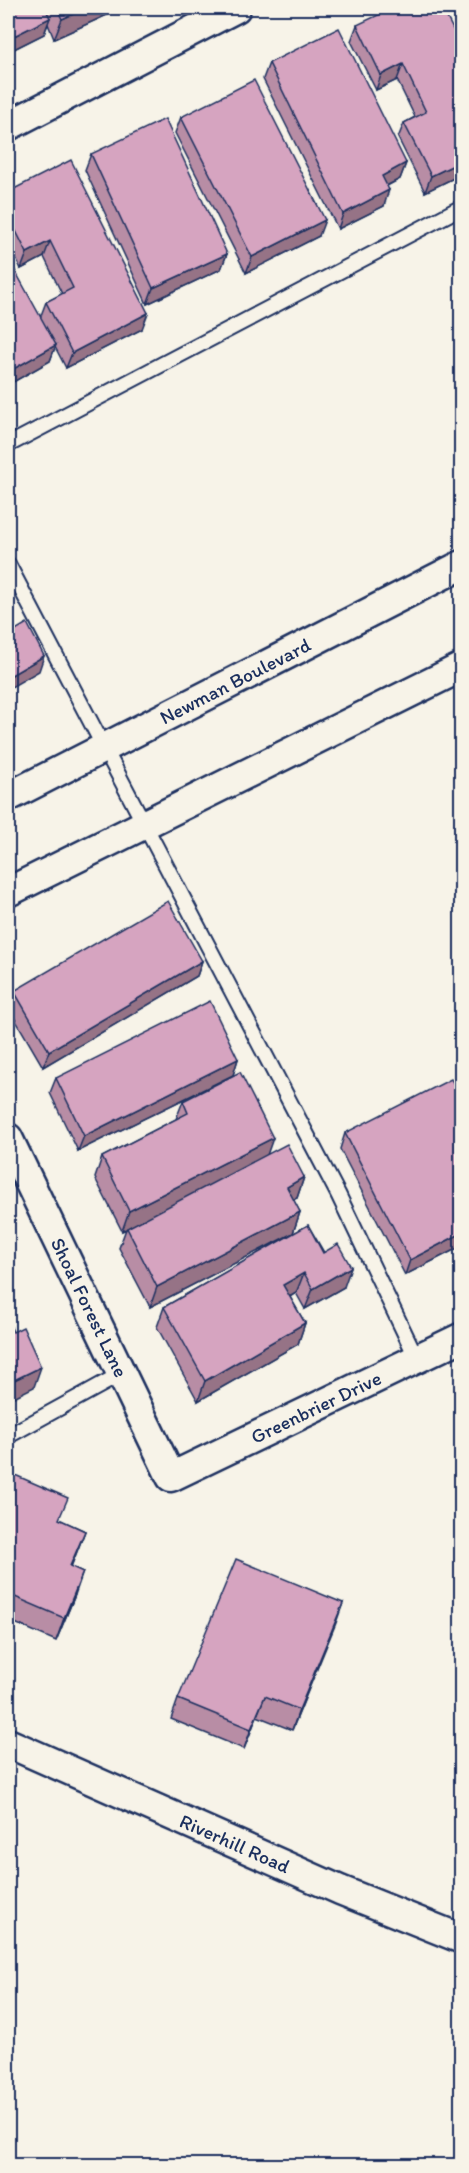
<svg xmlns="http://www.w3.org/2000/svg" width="469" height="2173" viewBox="0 0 469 2173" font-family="Itim,sans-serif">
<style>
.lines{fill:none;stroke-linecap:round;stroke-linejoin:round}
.lane-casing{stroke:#1b2f5e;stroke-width:18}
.street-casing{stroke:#1b2f5e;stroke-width:33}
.lane{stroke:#f7f3e8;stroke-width:14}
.street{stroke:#f7f3e8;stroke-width:28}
.wall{fill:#b88da5;stroke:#1b2f5e;stroke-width:1.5}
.shaded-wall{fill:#967386;stroke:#1b2f5e;stroke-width:1.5}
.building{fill:#d6a4c0;stroke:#1b2f5e;stroke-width:1.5}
.labels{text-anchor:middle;stroke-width:5;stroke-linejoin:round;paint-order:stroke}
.street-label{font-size:20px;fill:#1b2f5e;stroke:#f7f3e8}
</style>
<rect width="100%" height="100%" fill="#f7f3e8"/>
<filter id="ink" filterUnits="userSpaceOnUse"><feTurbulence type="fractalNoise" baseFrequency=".0167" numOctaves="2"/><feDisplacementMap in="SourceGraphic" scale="12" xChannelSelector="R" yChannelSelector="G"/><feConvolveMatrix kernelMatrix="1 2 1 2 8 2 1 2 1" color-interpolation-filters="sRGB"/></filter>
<g filter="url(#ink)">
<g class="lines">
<defs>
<g id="lane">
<polyline points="8,445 462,207"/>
<polyline points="8,564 338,1194 417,1359"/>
<polyline points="8,1436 121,1374"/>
</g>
<g id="street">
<polyline points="8,126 236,8"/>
<path id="s1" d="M8 797 462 565"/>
<polyline points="8,892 462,667"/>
<path id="s2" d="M8 1138 171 1477 462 1337"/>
<path id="s3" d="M8 1743 340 1890 462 1939"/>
</g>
</defs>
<use href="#lane" class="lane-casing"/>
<use href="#street" class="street-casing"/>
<use href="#lane" class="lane"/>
<use href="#street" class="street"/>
</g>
<g class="wall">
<polygon points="8,8 117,8 116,11 54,39 48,24 44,34 8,52"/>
<polygon points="357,25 462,47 462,174 425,192 398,138 404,123 415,117 397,80 376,90 351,41"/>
<polygon points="269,63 406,163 400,179 387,186 384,206 338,229 263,79"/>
<polygon points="181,117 319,236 246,273 175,133"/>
<polygon points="91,154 227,254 221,269 147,304 85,170"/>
<polygon points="8,192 142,329 66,368 55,347 50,361 8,385 8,258 40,318 46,302 62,294 44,257 21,269 8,242"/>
<polygon points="202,961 197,976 43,1067 8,1007 14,991"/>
<polygon points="238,1059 233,1075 78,1151 50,1093 56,1078"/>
<polygon points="462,1099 462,1246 405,1275 340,1149 345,1133"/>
<polygon points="183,1101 304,1177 297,1198 293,1199 300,1212 293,1233 150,1307 119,1248 126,1229 122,1231 95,1178 102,1157 176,1119"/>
<polygon points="308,1225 344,1287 305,1309 296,1293 290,1297 305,1323 298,1344 198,1401 157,1327 164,1307"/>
<polygon points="8,1472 60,1520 85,1531 71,1567 75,1595 56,1641 8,1620"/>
<polygon points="343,1603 292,1730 257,1716 244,1749 171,1719 178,1699"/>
</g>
<g class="shaded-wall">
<polygon points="87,8 117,8 116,11 54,39 62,19"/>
<polygon points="50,18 44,34 8,52 8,39"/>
<polygon points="403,64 397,80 376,90 381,75"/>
<polygon points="462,161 462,174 425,192 431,176"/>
<polygon points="406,163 400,179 376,191 382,176"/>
<polygon points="389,190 384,206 338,229 343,214"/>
<polygon points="325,220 319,236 246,273 252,257"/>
<polygon points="50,241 44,257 21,269 27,253"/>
<polygon points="227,254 221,269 147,304 153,288"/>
<polygon points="148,313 142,329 66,368 72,353"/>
<polygon points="56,345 50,361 8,385 8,372"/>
<polygon points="44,656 39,671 8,689 8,677"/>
<polygon points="202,961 197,976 43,1067 49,1051"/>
<polygon points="238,1059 233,1075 78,1151 84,1136"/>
<polygon points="273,1138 266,1158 122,1231 129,1211"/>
<polygon points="304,1177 297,1198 280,1207 287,1187"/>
<polygon points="300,1212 293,1233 150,1307 157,1287"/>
<polygon points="462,1233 462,1246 405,1275 410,1260"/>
<polygon points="351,1267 344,1287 305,1309 313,1289"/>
<polygon points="304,1273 296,1293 276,1305 283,1285"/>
<polygon points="305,1323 298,1344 198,1401 205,1381"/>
<polygon points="41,1367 34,1387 8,1400 8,1383"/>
<polygon points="85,1531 76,1554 62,1589 70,1566"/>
<polygon points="83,1572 75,1595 56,1641 64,1618"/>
<polygon points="343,1603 336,1623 292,1730 299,1710"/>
<polygon points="265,1696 257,1716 244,1749 251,1729"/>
</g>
<g class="building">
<polygon points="8,8 45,8 50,18 8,39"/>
<polygon points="57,8 87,8 62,19"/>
<polygon points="393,8 442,8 462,47 462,161 431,176 404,123 426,112 403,64 381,75 357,25"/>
<polygon points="339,28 406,163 382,176 389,190 343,214 269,63"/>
<polygon points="254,80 325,220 252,257 181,117"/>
<polygon points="165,119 227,254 153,288 91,154"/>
<polygon points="71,160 148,313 72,353 46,302 73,288 50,241 27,253 8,215 8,192"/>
<polygon points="8,258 56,345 8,372"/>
<polygon points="8,619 14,631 27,623 44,656 8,677"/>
<polygon points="168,901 202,961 49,1051 14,991"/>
<polygon points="210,1001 238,1059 84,1136 56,1078"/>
<polygon points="240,1072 273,1138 129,1211 102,1157 188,1113 183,1101"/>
<polygon points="451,1079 462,1099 462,1233 410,1260 345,1133"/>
<polygon points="287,1144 304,1177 287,1187 300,1212 157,1287 127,1228"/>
<polygon points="308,1225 323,1253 338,1244 351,1267 313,1289 304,1273 283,1285 305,1323 205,1381 164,1307"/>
<polygon points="8,1320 13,1332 23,1327 41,1367 8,1383"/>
<polygon points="8,1472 68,1498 59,1519 85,1531 70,1566 83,1572 64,1618 8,1594"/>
<polygon points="236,1559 343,1603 299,1710 265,1696 251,1729 178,1699"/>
</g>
</g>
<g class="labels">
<g class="street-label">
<text dy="7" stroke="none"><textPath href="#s1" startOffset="255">Newman Boulevard</textPath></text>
<text dy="7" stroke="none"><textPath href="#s2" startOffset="188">Shoal Forest Lane</textPath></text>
<text dy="7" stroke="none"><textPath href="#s2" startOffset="537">Greenbrier Drive</textPath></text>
<text dy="7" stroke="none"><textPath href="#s3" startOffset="248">Riverhill Road</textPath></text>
</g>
</g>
<rect width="469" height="2173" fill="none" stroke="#f7f3e8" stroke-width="30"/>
<rect x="15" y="15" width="439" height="2143" fill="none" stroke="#1b2f5e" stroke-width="2" filter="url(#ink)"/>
</svg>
